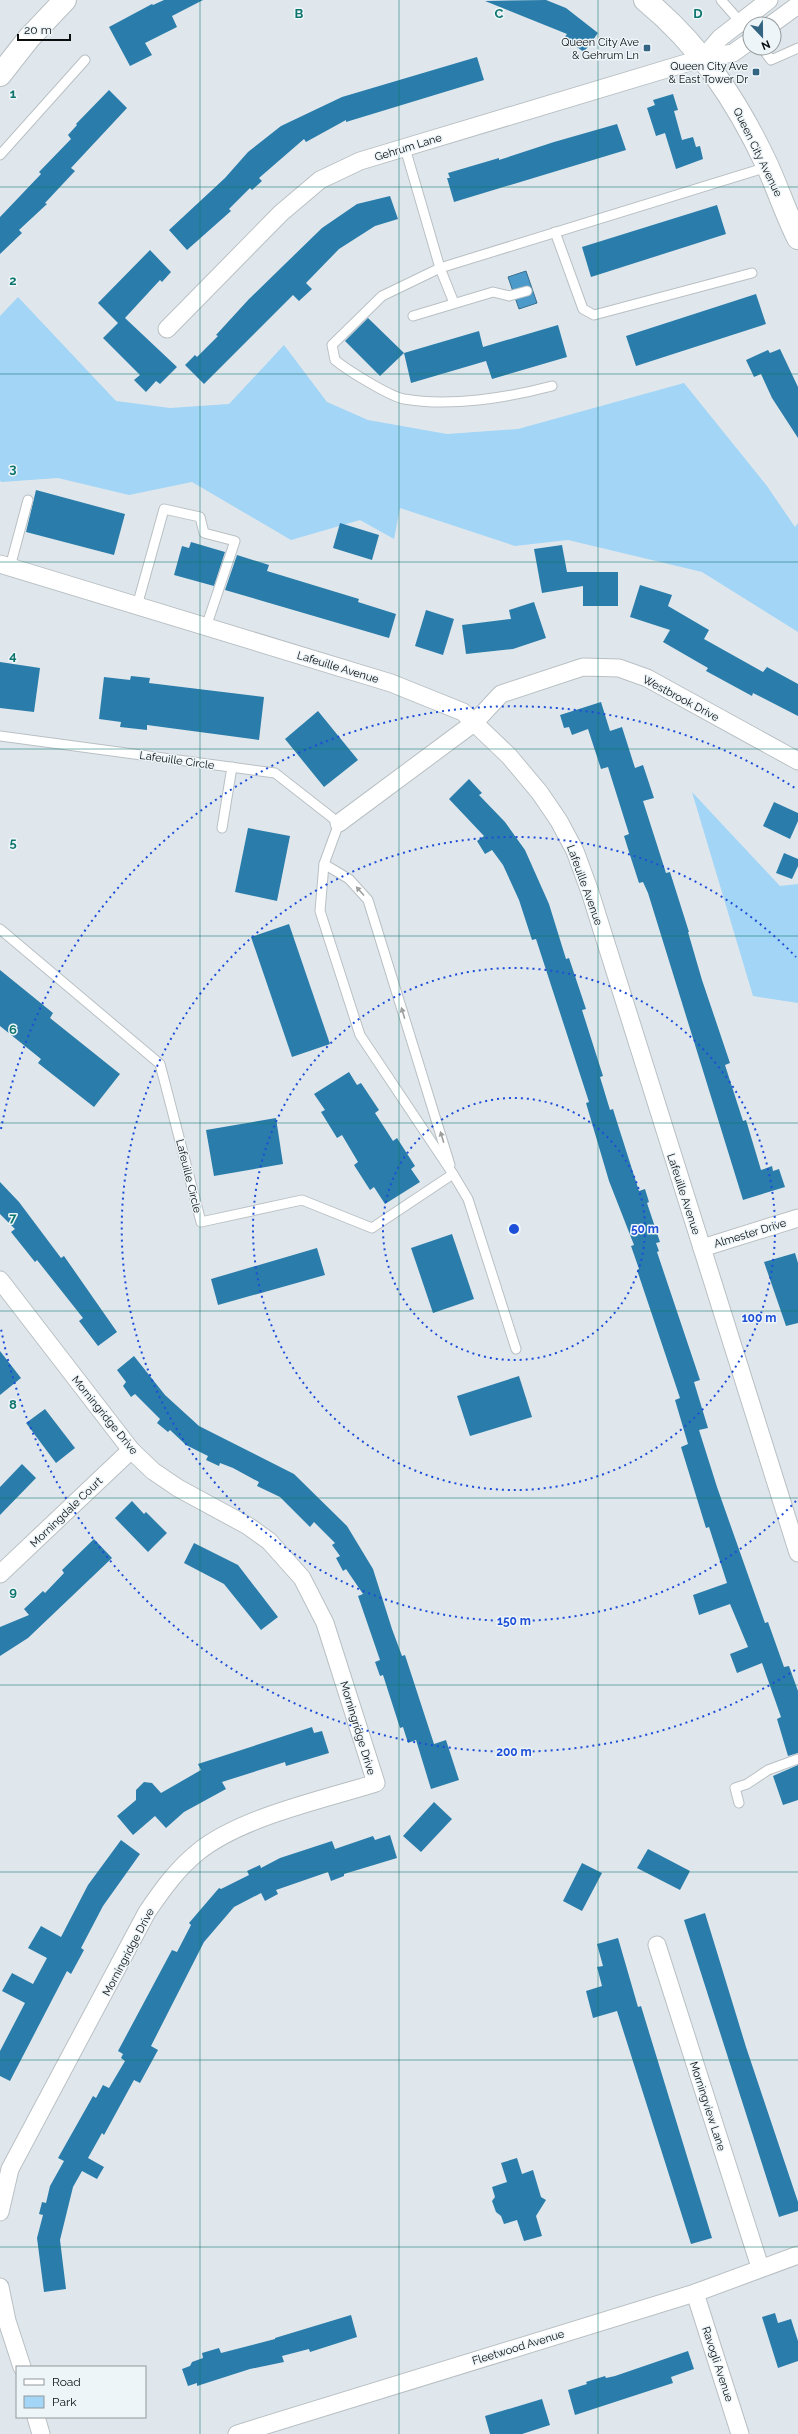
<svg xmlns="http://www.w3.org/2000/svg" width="798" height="2434" viewBox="0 0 798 2434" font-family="Raleway,sans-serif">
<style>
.green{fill:#a2d5f6}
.water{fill:#4b9ac9;stroke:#387091}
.building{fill:#2a7daa}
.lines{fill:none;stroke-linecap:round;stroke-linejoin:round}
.lane-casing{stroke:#b9c0c4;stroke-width:11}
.street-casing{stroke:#b9c0c4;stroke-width:19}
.secondary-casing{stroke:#b9c0c4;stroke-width:24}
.lane{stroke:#fff;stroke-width:9}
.street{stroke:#fff;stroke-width:17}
.secondary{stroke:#fff;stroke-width:22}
.oneway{fill:#9d9f9f}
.grid{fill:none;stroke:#0f766e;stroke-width:1;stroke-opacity:0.55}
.ring{fill:none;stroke:#1d4ed8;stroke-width:2;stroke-dasharray:2 4}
.poi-dot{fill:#336482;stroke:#edf5f9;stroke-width:1.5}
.labels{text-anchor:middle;stroke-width:3;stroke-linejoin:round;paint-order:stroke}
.poi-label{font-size:11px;fill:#0b0e0f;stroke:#edf5f9;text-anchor:end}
.street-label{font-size:11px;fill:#0b0e0f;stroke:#edf5f9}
.grid-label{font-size:13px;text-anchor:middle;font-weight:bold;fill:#0f766e;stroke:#edf5f9;stroke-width:3;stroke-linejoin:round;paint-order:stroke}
.centre{fill:#1d4ed8;stroke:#edf5f9;stroke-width:2}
.ring-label{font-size:12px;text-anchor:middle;font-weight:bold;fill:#1d4ed8;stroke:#edf5f9;stroke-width:3;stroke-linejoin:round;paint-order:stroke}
</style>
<rect width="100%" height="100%" fill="#e0e7ec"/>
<g class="green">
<polygon points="18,297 116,401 170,408 229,404 284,345 327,402 368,420 447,434 518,429 684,383 767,486 795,527 798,523 798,632 702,572 568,540 515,546 400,508 394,539 360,520 291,540 192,482 129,495 58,478 2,482 0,481 0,316"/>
<polygon points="692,792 780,886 798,884 798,1003 753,996"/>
</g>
<polygon class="water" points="526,271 537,303 519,309 508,277"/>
<g class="building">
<polygon points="164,0 203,0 172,16 177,27 145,43 152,55 130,66 109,27 152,4 153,5"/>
<polygon points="546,0 566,8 598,33 584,52 564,38 567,34 485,1"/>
<polygon points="477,57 484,80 346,122 346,120 306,142 304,139 259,178 262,181 252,190 250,188 229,209 231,211 187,250 169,230 225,178 248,152 281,126 342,97"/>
<polygon points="109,90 127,108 71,168 75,171 45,203 47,204 19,230 22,233 0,254 0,217 41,174 39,172 71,139 68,135 77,125 76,124"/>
<polygon points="673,94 678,110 674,111 682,140 693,137 696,147 700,146 703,159 676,169 665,133 656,136 647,108 655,105 653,100"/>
<polygon points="617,124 626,150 454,202 447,178 450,178 448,173 499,158 499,160 554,142"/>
<polygon points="390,196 398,219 375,226 339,249 306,283 312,289 299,301 293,295 204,384 185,365 195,355 197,357 218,336 216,335 249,299 322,228 357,204"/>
<polygon points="717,205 726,234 591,277 582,247"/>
<polygon points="150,250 171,272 162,282 160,280 125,318 177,367 160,384 156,381 146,392 134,380 140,375 103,338 118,323 98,303"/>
<polygon points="756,294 766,324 636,366 626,336"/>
<polygon points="368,318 404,353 380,376 345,341"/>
<polygon points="558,325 567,357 492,379 486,361 411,383 404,353 479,331 483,347"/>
<polygon points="780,349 798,387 798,438 772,398 761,374 754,377 746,360 768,350 770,353"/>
<polygon points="36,490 125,514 114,555 26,532"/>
<polygon points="340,523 379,535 372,560 333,548"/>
<polygon points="191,542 225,552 214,586 174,575 182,546 189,548"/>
<polygon points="562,545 567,572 618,572 618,606 583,606 583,586 542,593 534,549"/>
<polygon points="237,555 269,565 267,571 359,599 358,602 396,614 389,638 225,590"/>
<polygon points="640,585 672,595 668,606 709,630 704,639 763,672 767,667 798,684 798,716 753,693 752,696 706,671 708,668 663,642 670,630 630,617"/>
<polygon points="534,602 546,638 513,649 466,654 462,625 511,619 509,610"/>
<polygon points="426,610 454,619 443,655 415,646"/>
<polygon points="0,662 40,668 34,712 0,708"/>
<polygon points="131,676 150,678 149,683 264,697 259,740 147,725 147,730 120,727 121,722 99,719 104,677 130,680"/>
<polygon points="601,702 610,731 622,727 635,768 643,765 654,798 643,801 666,873 670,872 689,932 688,932 702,980 730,1063 725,1065 743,1121 746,1120 761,1170 772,1166 773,1171 779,1169 785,1187 743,1200 648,893 643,882 639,883 629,852 624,836 629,834 608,767 601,769 588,729 572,735 569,727 564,728 560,715"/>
<polygon points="318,711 358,760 324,787 285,739"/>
<polygon points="469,779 482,793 479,795 505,822 525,850 549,904 566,959 569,958 586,1009 582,1010 603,1076 600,1077 610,1110 613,1109 617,1122 639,1191 645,1189 649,1202 647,1203 660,1242 656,1243 659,1251 657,1252 700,1380 694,1382 708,1428 699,1430 717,1487 765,1623 768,1622 784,1667 789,1666 798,1691 798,1753 788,1756 777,1719 781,1717 762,1663 737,1673 730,1654 748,1647 730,1604 699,1615 693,1595 727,1583 709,1527 706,1528 681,1447 688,1444 675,1400 680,1398 637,1270 639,1269 631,1246 634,1245 609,1181 586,1103 589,1102 536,939 532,940 519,900 503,865 492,850 485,854 477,841 484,836 449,799"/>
<polygon points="774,802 798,813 798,821 790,839 763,826"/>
<polygon points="248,828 290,836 277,901 235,892"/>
<polygon points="784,853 798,859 798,866 792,879 776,873"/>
<polygon points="289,924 330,1044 292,1057 251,937"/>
<polygon points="0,970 53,1013 50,1018 120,1074 94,1107 38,1063 41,1059 0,1026"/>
<polygon points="349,1072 357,1085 361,1083 379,1110 375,1113 393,1141 397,1138 415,1166 411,1169 420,1182 385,1204 374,1187 370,1190 354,1165 358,1162 342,1135 337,1138 321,1112 325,1110 314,1094"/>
<polygon points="276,1118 283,1164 214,1176 206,1130"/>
<polygon points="0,1182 19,1202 61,1258 64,1256 117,1332 98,1346 79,1321 83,1318 37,1260 35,1262 11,1232 15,1229 0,1214"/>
<polygon points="452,1234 474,1299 433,1313 411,1248"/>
<polygon points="317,1248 325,1275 218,1305 211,1279"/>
<polygon points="795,1253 798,1263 798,1323 786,1326 764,1262"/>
<polygon points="0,1351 21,1378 0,1395"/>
<polygon points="134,1356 165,1395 199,1426 294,1474 347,1526 373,1569 392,1629 402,1656 405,1655 434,1744 446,1740 459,1780 431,1789 416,1740 408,1743 403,1727 400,1728 383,1675 380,1676 375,1662 380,1660 358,1596 363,1594 346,1569 343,1571 336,1558 340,1556 332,1545 335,1543 314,1522 310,1527 280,1497 257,1486 259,1482 233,1468 220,1463 219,1466 206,1460 208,1456 186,1445 170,1430 168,1432 157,1423 160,1419 135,1394 131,1397 123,1386 126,1382 117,1370"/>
<polygon points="519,1376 532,1417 470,1436 457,1396"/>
<polygon points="45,1409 75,1448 56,1463 26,1423"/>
<polygon points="22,1464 36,1478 0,1515 0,1487"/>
<polygon points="132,1501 144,1514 146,1512 167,1533 148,1552 115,1518"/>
<polygon points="94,1539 112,1558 28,1638 0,1656 0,1627 29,1615 24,1609 43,1591 45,1593 64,1573 62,1570"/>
<polygon points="194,1543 238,1565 278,1617 261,1630 224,1584 184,1563"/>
<polygon points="312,1727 314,1733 322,1731 329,1753 286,1766 285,1762 222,1782 226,1789 184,1812 166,1828 155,1816 133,1835 117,1816 136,1800 136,1790 144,1782 152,1783 161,1793 201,1770 198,1764"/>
<polygon points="798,1765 798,1800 783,1805 773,1776"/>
<polygon points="434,1802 452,1819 421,1852 403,1836"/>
<polygon points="390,1835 397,1858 344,1874 344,1876 331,1881 328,1872 276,1890 278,1894 265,1901 261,1893 234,1907 204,1942 151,2046 158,2050 140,2083 134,2080 104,2135 102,2133 88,2158 104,2167 97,2179 82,2171 73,2187 60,2240 66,2289 44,2292 37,2238 43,2215 39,2214 42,2202 46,2203 50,2186 64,2161 58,2158 93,2096 96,2098 103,2085 109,2088 125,2061 121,2058 123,2054 118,2051 172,1950 177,1952 191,1925 189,1923 219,1888 221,1889 249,1875 247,1871 260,1865 261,1868 280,1858 332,1841 335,1849 373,1836 375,1840"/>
<polygon points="121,1840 140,1854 103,1906 81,1948 84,1950 71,1974 67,1971 10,2081 0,2076 0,2051 25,2003 2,1991 12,1973 33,1984 47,1958 28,1948 41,1926 61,1937 88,1885"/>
<polygon points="648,1849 690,1871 680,1890 637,1868"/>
<polygon points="582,1863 602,1873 582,1911 563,1901"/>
<polygon points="705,1913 746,2047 798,2202 798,2211 779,2217 684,1920"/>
<polygon points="618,1938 638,2007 641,2006 712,2238 691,2244 617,2011 593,2018 586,1991 602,1986 597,1967 603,1966 597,1944"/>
<polygon points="517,2158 522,2174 533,2170 541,2197 546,2200 536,2216 542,2236 524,2241 517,2220 504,2224 501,2216 496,2212 492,2201 495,2197 492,2187 507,2182 501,2163"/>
<polygon points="775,2313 778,2323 791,2319 798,2341 798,2361 778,2368 762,2317"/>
<polygon points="351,2315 357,2337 310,2352 309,2349 282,2356 284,2362 250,2369 197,2386 197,2383 188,2386 182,2369 190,2366 192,2362 203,2358 202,2353 219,2348 221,2353 275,2339 275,2338"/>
<polygon points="688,2351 694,2369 671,2377 673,2383 575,2415 568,2390 587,2384 586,2382 605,2376 606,2378 615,2376"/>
<polygon points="542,2399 550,2425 522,2434 490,2434 485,2416"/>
</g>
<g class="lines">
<defs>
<g id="lane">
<polyline points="721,0 750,33"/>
<polyline points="762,48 771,60 798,48"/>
<polyline points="405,148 440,268 767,167"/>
<polyline points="0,155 85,60"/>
<polyline points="555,232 583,309 594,315 752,273"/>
<path d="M454 303 440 268 382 296 332 345 335 360C347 370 389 396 404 399 450 407 507 398 552 386"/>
<polyline points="413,316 493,292 509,296 527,291"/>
<polyline points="10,567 28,500"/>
<polyline points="137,606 164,509 200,517 204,533 235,541 206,627"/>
<polyline points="0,736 275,773 339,823 324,864 320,911 360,1035 453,1174 468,1199 516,1349"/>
<polyline points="222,828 232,767"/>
<polyline points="324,864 349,879 368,900 450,1165"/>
<polyline points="0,929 160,1064 201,1222 302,1200 372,1228 453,1174"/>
<polyline points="739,1803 735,1788 747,1784 768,1770 798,1759"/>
</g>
<g id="street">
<polyline points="772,24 798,5"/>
<polyline points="703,58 720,38 769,0"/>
<polyline points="167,329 281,213 320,180 360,161 703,58 733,53 750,41"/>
<polyline points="0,564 391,683 463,712 509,756 540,793 559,821 575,851 590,892 798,1553"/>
<polyline points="339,823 475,722 501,694 583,667 619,668 647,678 798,761"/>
<polyline points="702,1248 798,1218"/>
<path d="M0 1280 131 1450 153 1471 178 1488 248 1526 269 1541 302 1578 325 1623 376 1783C322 1800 241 1817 198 1852 177 1869 162 1890 147 1912L10 2169 0 2212"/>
<polyline points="0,1574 131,1450"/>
<polyline points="657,1945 760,2267"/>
<polyline points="0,2287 7,2321 22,2367"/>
<polyline points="695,2293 740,2434"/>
<polyline points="36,2417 41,2434"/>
<polyline points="237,2434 695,2293 798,2255"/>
</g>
<g id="secondary">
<path d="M645 0C700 45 737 101 767 165 778 189 786 214 798 238"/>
<polyline points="0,75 29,38 65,0"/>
</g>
</defs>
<use href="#lane" class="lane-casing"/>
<use href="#street" class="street-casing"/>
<use href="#secondary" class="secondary-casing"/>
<use href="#lane" class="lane"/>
<use href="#street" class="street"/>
<use href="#secondary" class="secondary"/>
</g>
<defs><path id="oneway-solid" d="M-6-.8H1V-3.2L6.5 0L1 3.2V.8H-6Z"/></defs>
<g class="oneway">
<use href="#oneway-solid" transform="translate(360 891) rotate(-132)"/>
<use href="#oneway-solid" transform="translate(403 1013) rotate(-107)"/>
<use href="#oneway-solid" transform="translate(442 1137) rotate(-107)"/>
</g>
<path class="grid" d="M200 0V2434M399 0V2434M598 0V2434M0 187H798M0 374H798M0 562H798M0 749H798M0 936H798M0 1123H798M0 1311H798M0 1498H798M0 1685H798M0 1872H798M0 2060H798M0 2247H798"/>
<g class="ring">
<circle cx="514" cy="1229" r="131"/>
<circle cx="514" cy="1229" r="261"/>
<path d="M796 1501A392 392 0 1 1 796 957"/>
<path d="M795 1670A523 523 0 0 1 1 1329M1 1129A523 523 0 0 1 795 788"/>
</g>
<g class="poi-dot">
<rect x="643" y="44" width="8" height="8" rx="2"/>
<rect x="752" y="68" width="8" height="8" rx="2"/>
</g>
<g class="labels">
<g class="poi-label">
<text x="639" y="46">Queen City Ave<tspan x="639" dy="13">&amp; Gehrum Ln</tspan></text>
<text x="748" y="70">Queen City Ave<tspan x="748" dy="13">&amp; East Tower Dr</tspan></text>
</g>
<g class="street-label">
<text transform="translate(408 147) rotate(-17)" y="4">Gehrum Lane</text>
<text transform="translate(758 152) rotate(64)" y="4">Queen City Avenue</text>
<text transform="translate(338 667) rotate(17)" y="4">Lafeuille Avenue</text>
<text transform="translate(681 698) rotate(28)" y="4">Westbrook Drive</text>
<text transform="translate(177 760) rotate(8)" y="4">Lafeuille Circle</text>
<text transform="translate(585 885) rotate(70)" y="4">Lafeuille Avenue</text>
<text transform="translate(189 1176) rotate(76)" y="4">Lafeuille Circle</text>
<text transform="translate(684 1194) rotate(72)" y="4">Lafeuille Avenue</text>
<text transform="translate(750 1233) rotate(-17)" y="4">Almester Drive</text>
<text transform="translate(105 1415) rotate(51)" y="4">Morningridge Drive</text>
<text transform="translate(66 1512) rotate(-44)" y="4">Morningdale Court</text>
<text transform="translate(358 1728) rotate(73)" y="4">Morningridge Drive</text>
<text transform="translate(128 1952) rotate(-62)" y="4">Morningridge Drive</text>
<text transform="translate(708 2106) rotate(72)" y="4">Morningview Lane</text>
<text transform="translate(518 2347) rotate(-17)" y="4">Fleetwood Avenue</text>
<text transform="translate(718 2364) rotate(72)" y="4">Ravogli Avenue</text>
</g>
</g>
<g class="grid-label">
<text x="299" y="18">B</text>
<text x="499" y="18">C</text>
<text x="698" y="18">D</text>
<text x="13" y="98">1</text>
<text x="13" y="285">2</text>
<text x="13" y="473">3</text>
<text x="13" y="660">4</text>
<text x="13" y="847">5</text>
<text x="13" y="1034">6</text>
<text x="13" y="1222">7</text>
<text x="13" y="1409">8</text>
<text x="13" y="1596">9</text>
</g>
<circle cx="514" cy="1229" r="6" class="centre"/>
<g class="ring-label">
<text x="645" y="1233">50 m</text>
<text x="759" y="1322">100 m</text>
<text x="514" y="1625">150 m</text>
<text x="514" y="1756">200 m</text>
</g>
<rect x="16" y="2366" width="130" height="52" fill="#edf5f9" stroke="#93999b"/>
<rect x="24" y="2379" width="20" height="6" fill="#ffffff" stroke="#93999b"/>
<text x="52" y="2386" font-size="12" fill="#0b0e0f">Road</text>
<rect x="24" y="2396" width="20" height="12" fill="#a2d5f6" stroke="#93999b"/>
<text x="52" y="2406" font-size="12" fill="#0b0e0f">Park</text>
<g transform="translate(762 36) rotate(158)"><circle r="19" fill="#edf5f9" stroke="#93999b"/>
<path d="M0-3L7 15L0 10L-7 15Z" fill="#336482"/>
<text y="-6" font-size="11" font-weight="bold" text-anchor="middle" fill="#0b0e0f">N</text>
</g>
<path d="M18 34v6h52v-6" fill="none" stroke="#0b0e0f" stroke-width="2"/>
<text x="24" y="34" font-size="12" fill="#0b0e0f" stroke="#edf5f9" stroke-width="3" paint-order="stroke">20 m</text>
</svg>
